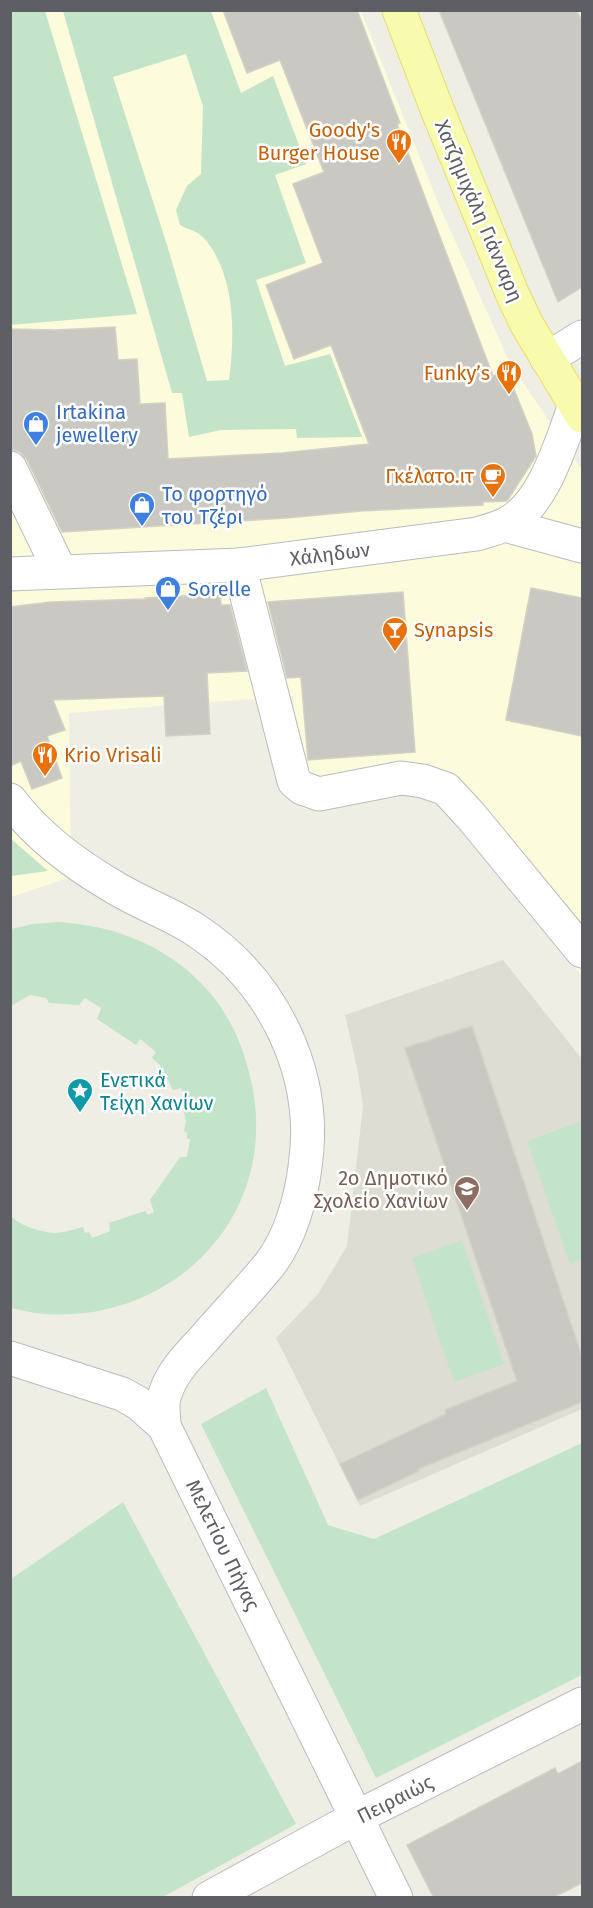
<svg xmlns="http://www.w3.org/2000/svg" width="593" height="1908" viewBox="0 0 593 1908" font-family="'Fira Sans',sans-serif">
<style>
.commercial{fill:#fcfbdc}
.education{fill:#deddd3}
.green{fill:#c3e4c9;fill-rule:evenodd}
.building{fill:#cac8c2;stroke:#d3d1c3;stroke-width:1.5}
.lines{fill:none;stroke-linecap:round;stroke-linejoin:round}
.minor-casing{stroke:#babbc0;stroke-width:35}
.major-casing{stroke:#e9dd63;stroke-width:35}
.minor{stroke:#fff;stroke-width:33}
.major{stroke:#f8faae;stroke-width:33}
.labels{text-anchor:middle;stroke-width:5;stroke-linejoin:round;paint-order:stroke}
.food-label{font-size:20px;fill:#c56008;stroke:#fff;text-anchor:end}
.street-label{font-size:20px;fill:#5d5f64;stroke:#fff}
.shop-label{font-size:20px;fill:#366cbe;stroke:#fff;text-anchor:start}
.culture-label{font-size:20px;fill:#0d838f;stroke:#fff;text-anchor:start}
.education-label{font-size:20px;fill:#785e54;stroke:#fff;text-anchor:end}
</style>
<rect width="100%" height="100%" fill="#eeeee5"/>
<polygon class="commercial" points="10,11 361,11 439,205 510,363 582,470 582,976 444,810 420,793 402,790 303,809 293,696 69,713 71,877 11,897"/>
<polygon class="education" points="503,960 582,1059 582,1409 360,1506 276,1338 318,1294 347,1246 363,1106 357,1067 345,1015"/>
<g class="green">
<polygon points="11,10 45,11 137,314 11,325"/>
<path d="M63 11H211L241 93 273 76 306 164 275 175 306 263 256 280 285 366 330 354 362 437 297 438 296 429 221 430 189 437 182 393H172ZM186 54 203 106 201 174 187 186 176 210 180 225C187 229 199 232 204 238 236 275 235 335 229 380L207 381 167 245 113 77Z"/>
<polygon points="11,839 48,871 11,876"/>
<path d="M58 922C111 925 163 944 201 983 223 1005 239 1035 247 1065 277 1164 232 1261 136 1300 96 1316 51 1319 11 1308V1216C20 1226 41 1232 55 1233 63 1233 74 1229 83 1227L85 1233 89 1232 92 1238 110 1231 109 1223 145 1211 148 1215 154 1212 150 1200 180 1157H187L190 1139H187V1133L184 1131 186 1121 183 1108 188 1107 181 1088 173 1090 160 1065 152 1058 156 1052 140 1039 136 1045 97 1019 101 1008 85 998 79 1005 49 1003 46 998 30 995 11 1006V929L33 924Z"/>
<polygon points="582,1121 582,1259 570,1264 527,1141"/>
<polygon points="462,1240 504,1364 454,1382 412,1258"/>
<polygon points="266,1388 328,1525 374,1539 582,1443 582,1675 376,1778 201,1424"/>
<polygon points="123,1502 296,1824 163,1897 11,1897 11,1579"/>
</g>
<g class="building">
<polygon points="223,10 357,10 400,123 397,124 493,376 507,372 532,434 536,456 507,501 483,502 483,505 361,511 286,518 62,532 27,460 20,452 11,449 10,329 56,330 115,327 118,360 137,359 140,404 165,403 168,459 282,453 369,444 331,345 294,359 266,285 323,263 293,184 324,172 280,60 247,73"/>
<polygon points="439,10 576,10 582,21 582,287 558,302"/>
<polygon points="531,588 582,598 582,736 506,720"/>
<polygon points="403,592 415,752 308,760 301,677 287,678 268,602"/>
<polygon points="220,594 221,605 230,605 247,671 207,673 210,734 166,736 164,696 53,700 65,730 47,736 62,778 32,789 21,761 10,766 10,607 51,602 145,599 145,598"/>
<polygon points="472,1026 582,1357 582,1402 418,1469 419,1471 358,1500 340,1464 446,1414 445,1410 517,1381 405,1048"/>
<polygon points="582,1761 582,1883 552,1898 434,1898 407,1845 555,1768 558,1774"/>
</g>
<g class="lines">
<defs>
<g id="minor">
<polyline points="547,359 582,337"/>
<polyline points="10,468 60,571"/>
<polyline points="505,525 582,546"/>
<polyline points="239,565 294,781 302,788 319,794 401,778 423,781 446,789 471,816 582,951"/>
<path d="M10 574 239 565 477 534C486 531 495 529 504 525 543 508 561 443 575 405"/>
<path d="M10 800C37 836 76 865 114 887 140 903 169 913 194 929 273 980 319 1074 305 1167 301 1199 290 1238 270 1264 249 1290 225 1314 204 1339 188 1356 172 1372 165 1394 161 1403 164 1416 164 1426"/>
<polyline points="10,1358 122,1394 138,1403 164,1426 396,1898"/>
<polyline points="209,1898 357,1817 582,1704"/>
</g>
<polyline id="major" points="399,10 437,109 512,293 526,323 582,416"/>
</defs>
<use href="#minor" class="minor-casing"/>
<use href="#major" class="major-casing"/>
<use href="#minor" class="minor"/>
<use href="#major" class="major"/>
</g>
<defs>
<symbol id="restaurant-pin" viewBox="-11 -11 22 30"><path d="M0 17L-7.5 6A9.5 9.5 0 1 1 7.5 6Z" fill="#e8710a" stroke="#fff"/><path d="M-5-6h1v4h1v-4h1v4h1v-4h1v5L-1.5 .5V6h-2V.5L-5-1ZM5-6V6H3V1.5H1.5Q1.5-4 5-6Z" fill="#fff"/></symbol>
<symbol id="shop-pin" viewBox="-11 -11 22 30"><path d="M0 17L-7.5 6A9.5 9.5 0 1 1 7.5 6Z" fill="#3f7fe0" stroke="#fff"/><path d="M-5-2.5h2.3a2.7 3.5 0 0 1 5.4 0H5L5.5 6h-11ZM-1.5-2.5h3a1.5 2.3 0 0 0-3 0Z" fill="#fff"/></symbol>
<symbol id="cafe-pin" viewBox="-11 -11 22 30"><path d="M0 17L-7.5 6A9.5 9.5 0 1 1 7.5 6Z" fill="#e8710a" stroke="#fff"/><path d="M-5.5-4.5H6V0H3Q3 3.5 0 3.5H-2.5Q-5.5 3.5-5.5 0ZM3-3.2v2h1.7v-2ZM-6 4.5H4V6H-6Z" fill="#fff"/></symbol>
<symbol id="bar-pin" viewBox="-11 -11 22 30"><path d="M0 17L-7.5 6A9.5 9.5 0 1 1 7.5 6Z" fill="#e8710a" stroke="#fff"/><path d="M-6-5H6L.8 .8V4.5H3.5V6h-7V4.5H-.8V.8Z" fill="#fff"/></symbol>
<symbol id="sight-pin" viewBox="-11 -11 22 30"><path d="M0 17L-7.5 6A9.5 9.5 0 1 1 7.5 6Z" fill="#0f9aa8" stroke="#fff"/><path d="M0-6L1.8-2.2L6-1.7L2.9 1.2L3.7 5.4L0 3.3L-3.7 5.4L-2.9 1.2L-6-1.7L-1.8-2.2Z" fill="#fff"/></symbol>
<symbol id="school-pin" viewBox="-11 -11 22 30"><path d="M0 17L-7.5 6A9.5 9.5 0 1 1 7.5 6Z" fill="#8d6e63" stroke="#fff"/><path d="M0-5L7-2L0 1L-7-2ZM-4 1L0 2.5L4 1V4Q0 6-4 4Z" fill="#fff"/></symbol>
</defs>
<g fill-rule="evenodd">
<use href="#restaurant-pin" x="384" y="127" width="30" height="40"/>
<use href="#restaurant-pin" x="494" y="358" width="30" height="40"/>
<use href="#shop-pin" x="21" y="409" width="30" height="40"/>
<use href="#cafe-pin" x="478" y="461" width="30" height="40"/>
<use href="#shop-pin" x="127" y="490" width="30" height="40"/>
<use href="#shop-pin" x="153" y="574" width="30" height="40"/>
<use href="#bar-pin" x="380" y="615" width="30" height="40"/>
<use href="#restaurant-pin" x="30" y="740" width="30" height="40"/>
<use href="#sight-pin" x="65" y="1076" width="30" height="40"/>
<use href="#school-pin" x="452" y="1174" width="30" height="40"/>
</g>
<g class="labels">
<g class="food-label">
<text x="380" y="137">Goody's<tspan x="380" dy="23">Burger House</tspan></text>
<text x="490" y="380">Funky’s</text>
<text x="474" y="483">Γκέλατο.ιτ</text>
<text x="414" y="637" text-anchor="start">Synapsis</text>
<text x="64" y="762" text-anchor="start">Krio Vrisali</text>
</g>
<g class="street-label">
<text transform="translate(479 211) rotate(67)" y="7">Χατζημιχάλη Γιάνναρη</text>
<text transform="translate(330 554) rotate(-7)" y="7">Χάληδων</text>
<text transform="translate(223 1545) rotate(64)" y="7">Μελετίου Πήγας</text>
<text transform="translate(395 1799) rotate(-27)" y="7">Πειραιώς</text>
</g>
<g class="shop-label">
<text x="56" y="419">Irtakina<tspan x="56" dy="23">jewellery</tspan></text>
<text x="162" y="501">Το φορτηγό<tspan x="162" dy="23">του Τζέρι</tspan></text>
<text x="188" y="596">Sorelle</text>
</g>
<g class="culture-label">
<text x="100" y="1087">Ενετικά<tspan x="100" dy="23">Τείχη Χανίων</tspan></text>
</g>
<g class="education-label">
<text x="448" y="1185">2ο Δημοτικό<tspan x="448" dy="23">Σχολείο Χανίων</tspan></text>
</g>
</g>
<rect width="593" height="1908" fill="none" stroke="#5d5f64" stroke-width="24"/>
</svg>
